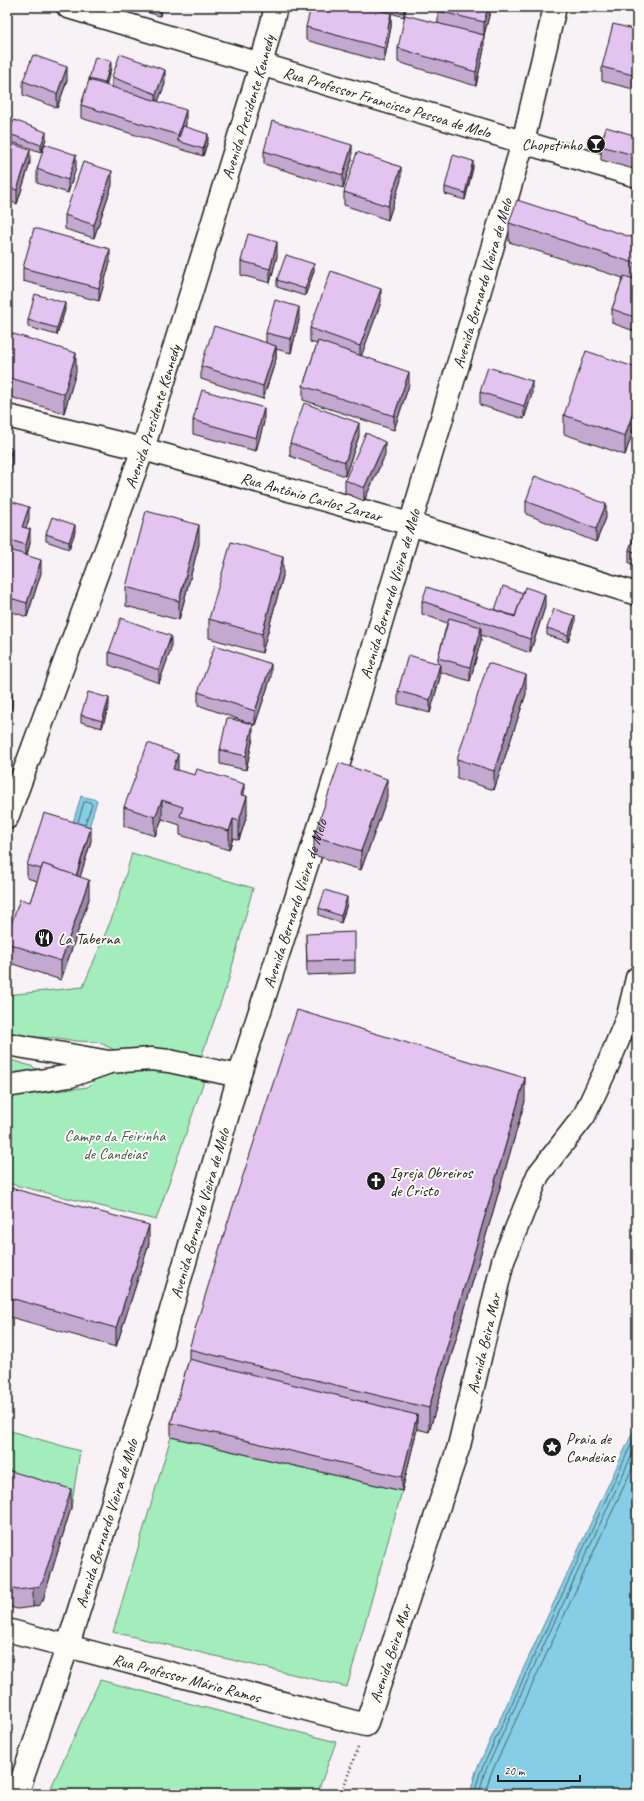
<svg xmlns="http://www.w3.org/2000/svg" width="644" height="1801" viewBox="0 0 644 1801" font-family="Caveat,sans-serif">
<style>
.green{fill:#a3edbc;stroke:#60846c}
.water{fill:#85cee6;stroke:#5b8795}
.lines{fill:none;stroke-linecap:round;stroke-linejoin:round}
.shore{stroke:#46636d;stroke-width:1}
.street-casing{stroke:#1c1c1c;stroke-width:25}
.primary-casing{stroke:#1c1c1c;stroke-width:25}
.path{stroke:#1c1c1c;stroke-width:2.5;stroke-dasharray:1 3;stroke-linecap:butt}
.street{stroke:#fdfcf7;stroke-width:22}
.primary{stroke:#fdfcf7;stroke-width:22}
.wall{fill:#c3a9cf;stroke:#1c1c1c}
.shaded-wall{fill:#9f89a9;stroke:#1c1c1c}
.building{fill:#e3c4f1;stroke:#1c1c1c}
.labels{text-anchor:middle;stroke-width:4;stroke-linejoin:round;paint-order:stroke}
.street-label{font-size:16px;fill:#1c1c1c;stroke:#fdfcf7}
.poi-label{font-size:16px;fill:#1c1c1c;stroke:#fdfcf7;text-anchor:start}
.park-label{font-size:16px;fill:#445b4c;stroke:#fdfcf7}
</style>
<rect width="100%" height="100%" fill="#f8f1f6"/>
<filter id="ink" filterUnits="userSpaceOnUse"><feTurbulence type="fractalNoise" baseFrequency=".025" numOctaves="2"/><feDisplacementMap in="SourceGraphic" scale="8" xChannelSelector="R" yChannelSelector="G"/><feConvolveMatrix kernelMatrix="1 2 1 2 8 2 1 2 1" color-interpolation-filters="sRGB"/></filter>
<g filter="url(#ink)">
<g class="green">
<polygon points="132,853 253,888 228,982 200,1060 121,1053 98,1042 76,1041 59,1038 33,1037 7,1033 7,995 83,987 116,908"/>
<polygon points="7,1059 31,1066 41,1071 7,1074"/>
<polygon points="146,1067 205,1078 156,1220 7,1183 7,1097 88,1087 100,1075"/>
<polygon points="7,1430 80,1451 71,1508 7,1489"/>
<polygon points="171,1437 402,1491 347,1687 113,1632"/>
<polygon points="100,1680 336,1742 317,1794 48,1794"/>
</g>
<g class="water">
<polygon points="81,796 97,800 88,831 72,826"/>
<polygon points="637,1423 637,1794 470,1794 476,1771"/>
</g>
<g class="lines">
<g class="shore">
<polyline points="78,822 84,802 90,802 92,805 85,824"/>
<polyline points="474,1794 480,1773 637,1432"/>
<polyline points="479,1794 484,1774 637,1444"/>
<polyline points="485,1794 490,1776 637,1458"/>
</g>
<defs>
<g id="street">
<path id="s1" d="M68 7 637 176"/>
<path id="s2" d="M7 416 143 449 410 524 637 594"/>
<path id="s3" d="M7 818 143 449 261 65 276 7"/>
<polyline points="7,1044 109,1062 151,1059 169,1061 239,1076"/>
<polyline points="7,1086 70,1076 107,1063"/>
<path id="s4" d="M7 1630 366 1725 459 1446 503 1261 538 1175 584 1116 607 1067 628 1016 637 978"/>
</g>
<g id="primary">
<path id="s5" d="M17 1794 68 1645 149 1386 239 1076 330 793 471 321 523 142 555 7"/>
</g>
</defs>
<use href="#street" class="street-casing"/>
<use href="#primary" class="primary-casing"/>
<polyline class="path" points="341,1794 358,1748"/>
<use href="#street" class="street"/>
<use href="#primary" class="primary"/>
</g>
<g class="wall">
<polygon points="129,7 162,7 160,16"/>
<polygon points="378,7 406,7 404,17 391,13 391,27 384,62 306,40 306,27 378,10"/>
<polygon points="490,7 490,12 484,35 469,32 484,49 476,86 398,62 398,48 438,23 438,11"/>
<polygon points="637,30 637,90 602,81 602,67"/>
<polygon points="111,68 106,85 112,87 112,77 165,84 158,101 186,124 185,127 208,141 203,156 81,118 81,105 89,81 89,79"/>
<polygon points="23,81 67,81 57,108 23,95"/>
<polygon points="9,134 46,139 41,152 9,141"/>
<polygon points="637,136 637,170 601,160 601,146"/>
<polygon points="7,142 30,163 17,204 7,200"/>
<polygon points="264,151 352,159 343,188 264,164"/>
<polygon points="76,168 68,193 37,183 37,169"/>
<polygon points="473,168 465,200 445,194 445,187"/>
<polygon points="401,180 388,220 344,205 344,192"/>
<polygon points="112,185 94,238 65,229 65,215"/>
<polygon points="509,223 637,239 637,332 612,323 612,309 623,278 509,242"/>
<polygon points="277,256 270,283 241,275 241,261"/>
<polygon points="110,262 99,301 23,281 23,268"/>
<polygon points="314,271 305,296 277,287 277,280"/>
<polygon points="381,302 361,356 409,385 394,430 303,400 303,386 317,344 310,342 310,328"/>
<polygon points="65,310 57,335 28,327 28,320"/>
<polygon points="299,320 291,353 276,349 276,359 263,399 201,379 201,366 266,343 266,333"/>
<polygon points="7,332 76,372 64,413 7,396"/>
<polygon points="637,368 637,419 625,455 564,434 564,415"/>
<polygon points="480,392 532,394 524,419 480,405"/>
<polygon points="193,420 264,422 256,451 193,434"/>
<polygon points="359,436 345,476 290,456 290,443"/>
<polygon points="385,455 364,501 345,493 345,480"/>
<polygon points="7,500 29,520 26,528 30,543 27,555 41,573 27,617 7,610"/>
<polygon points="526,501 606,518 596,542 526,514"/>
<polygon points="637,528 637,566 629,563 629,550"/>
<polygon points="75,532 69,549 46,541 46,534"/>
<polygon points="199,544 179,620 126,606 126,587"/>
<polygon points="283,576 262,653 209,638 209,619"/>
<polygon points="422,601 495,610 545,607 530,653 481,635 481,640 470,681 440,672 440,677 430,713 398,704 398,691 438,663 438,658 447,623 422,614"/>
<polygon points="575,623 568,642 547,635 547,628"/>
<polygon points="171,649 159,683 109,665 109,652"/>
<polygon points="271,677 255,725 198,705 198,692"/>
<polygon points="526,694 494,790 457,778 457,759"/>
<polygon points="109,705 102,728 81,722 81,715"/>
<polygon points="253,738 246,770 220,764 220,750"/>
<polygon points="178,771 244,796 247,815 239,840 233,838 229,850 180,835 180,825 162,819 155,836 124,826 124,807"/>
<polygon points="387,798 361,870 314,855 314,836"/>
<polygon points="91,841 80,877 89,899 61,980 7,962 7,936 30,902 37,881 27,878 27,865"/>
<polygon points="347,904 341,923 319,915 319,908"/>
<polygon points="306,934 355,960 355,973 307,975"/>
<polygon points="525,1101 429,1432 417,1429 402,1491 171,1437 171,1423 189,1359 189,1349"/>
<polygon points="7,1187 149,1244 116,1347 7,1316"/>
<polygon points="7,1470 71,1508 43,1600 39,1605 33,1607 17,1609 7,1606"/>
</g>
<g class="shaded-wall">
<polygon points="160,7 162,7 160,16"/>
<polygon points="405,7 406,7 404,17 404,10"/>
<polygon points="488,7 490,7 490,12 484,35 484,22"/>
<polygon points="391,13 391,27 384,62 384,48"/>
<polygon points="484,35 484,49 476,86 476,72"/>
<polygon points="111,61 111,68 105,90 105,83"/>
<polygon points="67,67 67,81 57,108 57,94"/>
<polygon points="165,70 165,84 156,107 156,94"/>
<polygon points="186,110 186,124 180,142 178,141 178,135"/>
<polygon points="46,132 46,139 41,152 41,145"/>
<polygon points="208,134 208,141 203,156 203,149"/>
<polygon points="352,145 352,159 343,188 343,175"/>
<polygon points="30,150 30,163 17,204 17,190"/>
<polygon points="76,155 76,168 68,193 68,180"/>
<polygon points="473,161 473,168 465,200 465,193"/>
<polygon points="401,167 401,180 388,220 388,206"/>
<polygon points="112,171 112,185 94,238 94,225"/>
<polygon points="277,242 277,256 270,283 270,269"/>
<polygon points="110,249 110,262 99,301 99,288"/>
<polygon points="314,264 314,271 305,296 305,289"/>
<polygon points="381,289 381,302 360,360 360,346"/>
<polygon points="65,303 65,310 57,335 57,328"/>
<polygon points="299,307 299,320 291,353 291,339"/>
<polygon points="276,346 276,359 263,399 263,386"/>
<polygon points="76,353 76,372 64,413 64,394"/>
<polygon points="409,372 409,385 394,430 394,416"/>
<polygon points="532,381 532,394 524,419 524,406"/>
<polygon points="637,400 637,419 625,455 625,436"/>
<polygon points="264,408 264,422 256,451 256,438"/>
<polygon points="359,423 359,436 345,476 345,462"/>
<polygon points="385,442 385,455 364,501 364,488"/>
<polygon points="12,448 12,462 7,478 7,464"/>
<polygon points="606,504 606,518 596,542 596,529"/>
<polygon points="29,507 29,520 22,540 22,527"/>
<polygon points="75,525 75,532 69,549 69,542"/>
<polygon points="199,525 199,544 179,620 179,601"/>
<polygon points="30,529 30,543 26,558 26,545"/>
<polygon points="283,557 283,576 262,653 262,634"/>
<polygon points="41,560 41,573 27,617 27,603"/>
<polygon points="545,594 545,607 530,653 530,639"/>
<polygon points="575,616 575,623 568,642 568,635"/>
<polygon points="481,627 481,640 470,681 470,667"/>
<polygon points="171,636 171,649 159,683 159,670"/>
<polygon points="271,664 271,677 255,725 255,711"/>
<polygon points="440,664 440,677 430,713 430,700"/>
<polygon points="526,675 526,694 494,790 494,771"/>
<polygon points="12,694 12,707 7,722 7,708"/>
<polygon points="109,698 109,705 102,728 102,721"/>
<polygon points="253,724 253,738 246,770 246,756"/>
<polygon points="178,754 178,773 173,769"/>
<polygon points="387,779 387,798 361,870 361,851"/>
<polygon points="244,784 244,803 241,795"/>
<polygon points="247,796 247,815 239,840 239,821"/>
<polygon points="162,800 162,819 155,836 155,817"/>
<polygon points="233,819 233,838 229,850 229,831"/>
<polygon points="91,827 91,841 75,894 75,881"/>
<polygon points="89,880 89,899 61,980 61,961"/>
<polygon points="347,897 347,904 341,923 341,916"/>
<polygon points="525,1078 525,1101 429,1432 429,1408"/>
<polygon points="149,1225 149,1244 116,1347 116,1328"/>
<polygon points="417,1415 417,1429 402,1491 402,1477"/>
<polygon points="71,1489 71,1508 43,1600 39,1605 33,1607 33,1588"/>
</g>
<g class="building">
<polygon points="311,7 366,7 391,13 384,48 306,27"/>
<polygon points="393,7 405,7 404,10"/>
<polygon points="439,7 488,7 484,22 438,11"/>
<polygon points="405,15 484,35 476,72 398,48"/>
<polygon points="613,24 637,30 637,76 602,67"/>
<polygon points="120,54 165,70 156,94 112,77"/>
<polygon points="33,55 67,67 57,94 23,81"/>
<polygon points="95,57 111,61 105,83 89,79"/>
<polygon points="89,80 186,110 178,135 81,105"/>
<polygon points="14,120 46,132 41,145 9,134"/>
<polygon points="272,121 352,145 343,175 264,151"/>
<polygon points="183,126 208,134 203,149 178,141"/>
<polygon points="606,127 637,136 637,156 601,146"/>
<polygon points="7,142 30,150 17,190 7,187"/>
<polygon points="45,144 76,155 68,180 37,169"/>
<polygon points="357,152 401,167 388,206 344,192"/>
<polygon points="453,155 473,161 465,193 445,187"/>
<polygon points="83,162 112,171 94,225 65,215"/>
<polygon points="517,200 637,239 637,264 509,223"/>
<polygon points="34,228 110,249 99,288 23,268"/>
<polygon points="248,234 277,242 270,269 241,261"/>
<polygon points="286,255 314,264 305,289 277,280"/>
<polygon points="331,271 381,289 360,346 310,328"/>
<polygon points="624,276 637,280 637,318 612,309"/>
<polygon points="35,294 65,303 57,328 28,320"/>
<polygon points="275,300 299,307 291,339 266,333"/>
<polygon points="214,326 276,346 263,386 201,366"/>
<polygon points="7,332 76,353 64,394 7,377"/>
<polygon points="318,341 409,372 394,416 303,386"/>
<polygon points="586,351 637,368 637,400 625,436 564,415"/>
<polygon points="488,367 532,381 524,406 480,392"/>
<polygon points="202,390 264,408 256,438 193,420"/>
<polygon points="304,403 359,423 345,462 290,443"/>
<polygon points="366,433 385,442 364,488 345,480"/>
<polygon points="7,447 12,448 7,464"/>
<polygon points="535,476 606,504 596,529 526,501"/>
<polygon points="7,500 29,507 22,527 30,529 26,545 7,539"/>
<polygon points="146,511 199,525 179,601 126,587"/>
<polygon points="52,517 75,525 69,542 46,534"/>
<polygon points="637,528 637,553 629,550"/>
<polygon points="231,542 283,557 262,634 209,619"/>
<polygon points="7,549 41,560 27,603 7,597"/>
<polygon points="503,586 523,593 515,616 495,610"/>
<polygon points="427,587 515,617 525,587 545,594 530,639 422,601"/>
<polygon points="554,609 575,616 568,635 547,628"/>
<polygon points="121,618 171,636 159,670 109,652"/>
<polygon points="449,618 481,627 470,667 438,658"/>
<polygon points="215,645 271,664 255,711 198,692"/>
<polygon points="408,655 440,664 430,700 398,691"/>
<polygon points="488,663 526,675 494,771 457,759"/>
<polygon points="7,692 12,694 7,708"/>
<polygon points="88,692 109,698 102,721 81,715"/>
<polygon points="227,718 253,724 246,756 220,750"/>
<polygon points="148,743 178,754 173,769 195,775 197,769 244,784 241,795 247,796 239,821 233,819 229,831 180,816 183,807 162,800 155,817 124,807"/>
<polygon points="339,763 387,779 361,851 314,836"/>
<polygon points="44,813 91,827 76,876 43,864 41,869 27,865"/>
<polygon points="43,864 89,880 61,961 7,943 7,936 20,899 30,902"/>
<polygon points="325,890 347,897 341,916 319,908"/>
<polygon points="355,932 355,960 307,961 306,934"/>
<polygon points="297,1010 525,1078 429,1408 189,1349 223,1237"/>
<polygon points="7,1187 149,1225 116,1328 7,1297"/>
<polygon points="189,1359 417,1415 402,1477 171,1423"/>
<polygon points="7,1470 71,1489 43,1581 39,1586 33,1588 17,1590 7,1587"/>
</g>
</g>
<defs>
<symbol id="bar-disc" viewBox="-11 -11 22 22"><circle r="9.5" fill="#1c1c1c" stroke="#fdfcf7"/><path d="M-6-5H6L.8 .8V4.5H3.5V6h-7V4.5H-.8V.8Z" fill="#fff"/></symbol>
<symbol id="restaurant-disc" viewBox="-11 -11 22 22"><circle r="9.5" fill="#1c1c1c" stroke="#fdfcf7"/><path d="M-5-6h1v4h1v-4h1v4h1v-4h1v5L-1.5 .5V6h-2V.5L-5-1ZM5-6V6H3V1.5H1.5Q1.5-4 5-6Z" fill="#fff"/></symbol>
<symbol id="church-disc" viewBox="-11 -11 22 22"><circle r="9.5" fill="#1c1c1c" stroke="#fdfcf7"/><path d="M-1.2-6h2.4v3.5h3.3v2.4h-3.3V6h-2.4V-.1h-3.3v-2.4h3.3Z" fill="#fff"/></symbol>
<symbol id="sight-disc" viewBox="-11 -11 22 22"><circle r="9.5" fill="#1c1c1c" stroke="#fdfcf7"/><path d="M0-6L1.8-2.2L6-1.7L2.9 1.2L3.7 5.4L0 3.3L-3.7 5.4L-2.9 1.2L-6-1.7L-1.8-2.2Z" fill="#fff"/></symbol>
</defs>
<g fill-rule="evenodd">
<use href="#bar-disc" x="585" y="133" width="22" height="22"/>
<use href="#restaurant-disc" x="33" y="927" width="22" height="22"/>
<use href="#church-disc" x="365" y="1170" width="22" height="22"/>
<use href="#sight-disc" x="541" y="1436" width="22" height="22"/>
</g>
<g class="labels">
<g class="street-label">
<text dy="6" stroke="none"><textPath href="#s1" startOffset="333">Rua Professor Francisco Pessoa de Melo</textPath></text>
<text dy="6" stroke="none"><textPath href="#s3" startOffset="751">Avenida Presidente Kennedy</textPath></text>
<text dy="6" stroke="none"><textPath href="#s5" startOffset="1581">Avenida Bernardo Vieira de Melo</textPath></text>
<text dy="6" stroke="none"><textPath href="#s3" startOffset="427">Avenida Presidente Kennedy</textPath></text>
<text dy="6" stroke="none"><textPath href="#s2" startOffset="315">Rua Antônio Carlos Zarzar</textPath></text>
<text dy="6" stroke="none"><textPath href="#s5" startOffset="1257">Avenida Bernardo Vieira de Melo</textPath></text>
<text dy="6" stroke="none"><textPath href="#s5" startOffset="933">Avenida Bernardo Vieira de Melo</textPath></text>
<text dy="6" stroke="none"><textPath href="#s5" startOffset="609">Avenida Bernardo Vieira de Melo</textPath></text>
<text dy="6" stroke="none"><textPath href="#s4" startOffset="771">Avenida Beira Mar</textPath></text>
<text dy="6" stroke="none"><textPath href="#s5" startOffset="285">Avenida Bernardo Vieira de Melo</textPath></text>
<text dy="6" stroke="none"><textPath href="#s4" startOffset="447">Avenida Beira Mar</textPath></text>
<text dy="6" stroke="none"><textPath href="#s4" startOffset="186">Rua Professor Mário Ramos</textPath></text>
</g>
<g class="poi-label">
<text x="582" y="150" text-anchor="end">Chopetinho</text>
<text x="58" y="944">La Taberna</text>
<text x="390" y="1178">Igreja Obreiros<tspan x="390" dy="18">de Cristo</tspan></text>
<text x="566" y="1444">Praia de<tspan x="566" dy="18">Candeias</tspan></text>
</g>
<g class="park-label">
<text x="115" y="1141">Campo da Feirinha<tspan x="115" dy="18">de Candeias</tspan></text>
</g>
</g>
<rect width="644" height="1801" fill="none" stroke="#fdfcf7" stroke-width="24"/>
<rect x="12" y="12" width="620" height="1777" fill="none" stroke="#1c1c1c" stroke-width="1.5" filter="url(#ink)"/>
<path d="M498 1775v6h82v-6" fill="none" stroke="#1c1c1c" stroke-width="2"/>
<text x="504" y="1775" font-size="12" fill="#1c1c1c" stroke="#fdfcf7" stroke-width="3" paint-order="stroke">20 m</text>
</svg>
